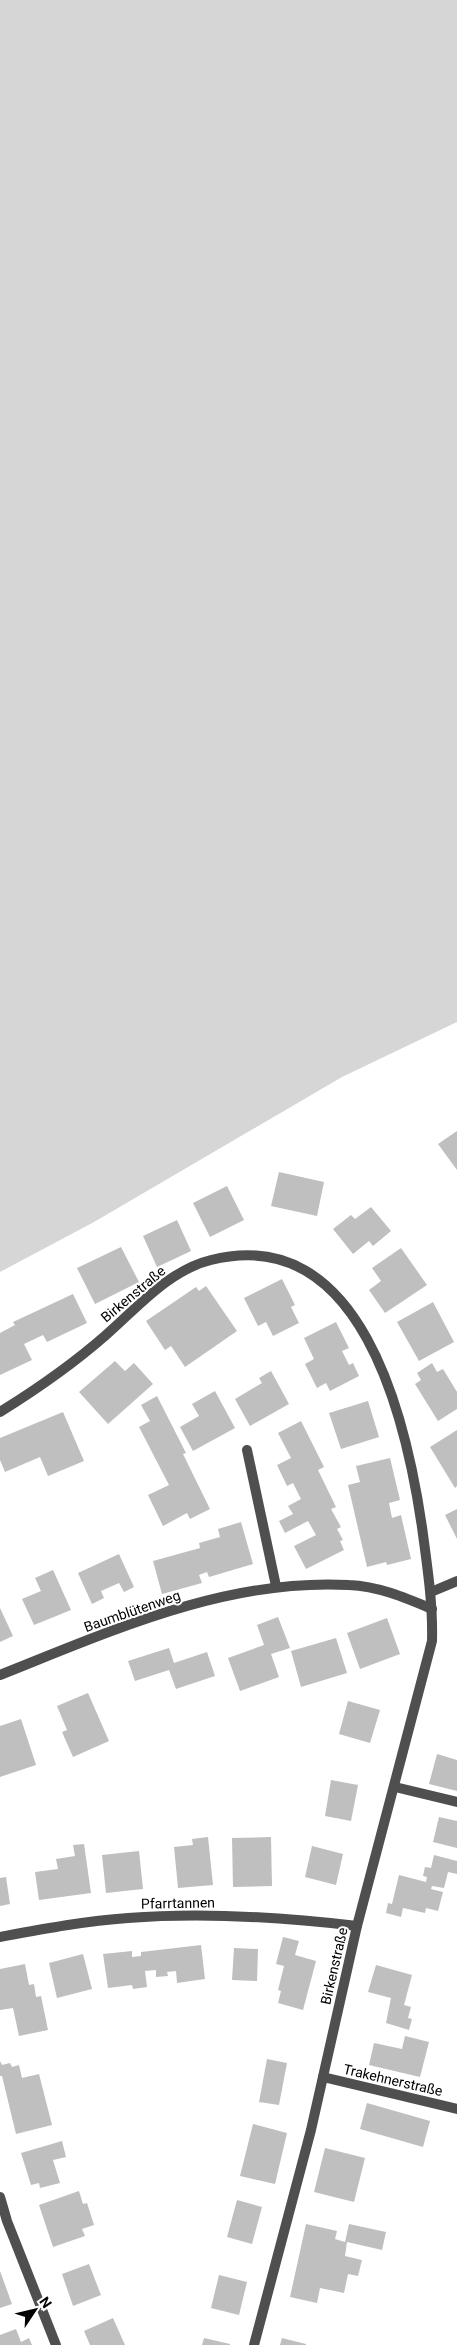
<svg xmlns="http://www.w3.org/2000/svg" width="457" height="2345" viewBox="0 0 457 2345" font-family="Roboto,sans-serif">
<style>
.green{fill:#d6d6d6}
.building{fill:#bfbfbf}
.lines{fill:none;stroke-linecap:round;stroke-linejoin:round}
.service{stroke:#4f4f4f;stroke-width:10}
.minor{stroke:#4f4f4f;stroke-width:10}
.labels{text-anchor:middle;stroke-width:4;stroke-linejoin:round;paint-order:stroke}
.street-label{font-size:14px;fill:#000;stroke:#fff}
</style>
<rect width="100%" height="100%" fill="#fff"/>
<polygon class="green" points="0,0 457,0 457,1022 342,1077 94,1222 0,1272"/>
<g class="building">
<polygon points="457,1131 457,1170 438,1144"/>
<polygon points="279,1172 324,1182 317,1216 271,1206"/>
<polygon points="227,1186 244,1220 210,1237 193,1203"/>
<polygon points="371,1207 391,1231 373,1246 369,1241 353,1254 333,1229 351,1215 355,1219"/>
<polygon points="177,1220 191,1251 157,1267 143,1236"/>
<polygon points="121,1247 139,1282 95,1304 77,1268"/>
<polygon points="401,1248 427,1285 385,1313 369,1290 381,1281 372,1268"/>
<polygon points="282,1279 295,1305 291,1307 299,1323 273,1336 266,1322 258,1326 244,1298"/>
<polygon points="206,1286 237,1331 185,1367 171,1346 165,1350 146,1321 196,1287 199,1291"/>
<polygon points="73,1294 87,1323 47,1342 43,1335 24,1344 32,1360 0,1375 0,1333 15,1325 13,1322"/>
<polygon points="433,1302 454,1342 419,1361 397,1322"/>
<polygon points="336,1322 349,1348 342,1351 349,1365 353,1363 359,1376 330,1391 326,1383 317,1388 305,1364 314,1359 304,1338"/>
<polygon points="115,1361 125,1371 134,1363 153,1384 108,1424 79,1392"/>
<polygon points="432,1363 437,1372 443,1369 457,1392 457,1409 438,1421 415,1384 421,1380 417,1373"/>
<polygon points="271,1371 289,1404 250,1426 235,1399 262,1383 259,1378"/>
<polygon points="215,1391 235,1428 193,1451 180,1427 199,1416 192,1404"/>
<polygon points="157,1396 186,1453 183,1454 210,1509 190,1519 187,1513 163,1526 148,1495 169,1485 139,1427 150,1421 141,1405"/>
<polygon points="368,1401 379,1437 341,1449 329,1413"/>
<polygon points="63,1412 84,1461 48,1476 40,1457 5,1472 0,1460 0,1438"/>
<polygon points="301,1421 324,1467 318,1470 336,1507 331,1509 341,1527 337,1529 343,1540 340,1541 344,1550 306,1569 294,1546 316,1535 308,1521 285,1533 279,1521 293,1514 288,1506 301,1499 293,1483 287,1486 277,1465 291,1458 278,1433"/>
<polygon points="457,1430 457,1486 455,1488 430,1447"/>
<polygon points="390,1458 400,1500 389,1503 392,1518 401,1515 411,1559 387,1565 386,1562 367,1567 348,1485 360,1482 356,1466"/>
<polygon points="457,1509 457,1539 445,1515"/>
<polygon points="241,1522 253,1564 209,1577 207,1572 199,1575 202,1583 162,1594 153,1561 200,1548 199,1543 220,1537 218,1529"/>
<polygon points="119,1554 134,1587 124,1592 119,1583 101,1591 104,1598 92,1604 78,1573"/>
<polygon points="53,1570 71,1610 34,1625 22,1599 41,1591 35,1578"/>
<polygon points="0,1608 13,1636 0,1642"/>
<polygon points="278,1617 290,1648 271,1654 279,1677 240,1691 228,1658 264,1645 257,1625"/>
<polygon points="387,1618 400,1654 360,1669 347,1633"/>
<polygon points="336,1638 347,1673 301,1687 291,1651"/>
<polygon points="169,1648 174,1663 207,1652 215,1676 176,1689 169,1670 135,1681 128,1661"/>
<polygon points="88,1693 109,1741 73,1757 62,1732 67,1730 57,1706"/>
<polygon points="348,1701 380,1710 370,1743 339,1734"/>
<polygon points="21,1719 36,1765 0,1777 0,1726"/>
<polygon points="437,1754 457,1760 457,1791 429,1784"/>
<polygon points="331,1780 358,1785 351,1821 325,1816"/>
<polygon points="439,1817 457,1821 457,1848 433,1842"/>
<polygon points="208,1837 213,1885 178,1888 174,1847 193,1845 192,1839"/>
<polygon points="271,1837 272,1886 233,1887 232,1838"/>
<polygon points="84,1844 91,1893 39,1900 35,1872 58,1869 56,1859 75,1856 73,1845"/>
<polygon points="312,1846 343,1854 336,1885 305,1877"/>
<polygon points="139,1851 143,1889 106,1893 102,1855"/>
<polygon points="434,1855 457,1861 457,1874 448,1872 444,1888 432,1886 431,1889 443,1892 438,1911 426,1908 425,1913 403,1908 401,1917 386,1913 388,1903 392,1904 399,1875 426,1882 427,1877 423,1876 425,1867 431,1868"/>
<polygon points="6,1877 10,1904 0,1906 0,1878"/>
<polygon points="283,1937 299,1941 295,1955 316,1961 303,2010 278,2003 281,1991 278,1990 284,1966 276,1964"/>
<polygon points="201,1945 205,1979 177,1983 176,1971 167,1972 168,1976 156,1977 156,1970 145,1971 147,1987 133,1989 132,1985 108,1988 103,1954 132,1951 132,1957 141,1956 141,1952"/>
<polygon points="234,1948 258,1949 257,1981 232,1980"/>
<polygon points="83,1954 92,1989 57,1998 49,1963"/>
<polygon points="25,1964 29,1985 34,1984 36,1997 41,1996 48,2030 19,2036 13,2008 0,2010 0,1969"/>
<polygon points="376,1965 412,1975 404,2005 411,2007 408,2018 412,2019 409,2030 386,2023 391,1998 368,1992"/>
<polygon points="405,2036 429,2042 420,2077 369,2065 374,2043 402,2049"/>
<polygon points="267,2059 287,2063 279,2105 259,2102"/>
<polygon points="0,2061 2,2065 10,2063 12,2067 19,2065 22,2078 39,2074 52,2125 16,2134 2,2076 0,2076"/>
<polygon points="367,2103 430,2121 423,2147 360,2129"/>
<polygon points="253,2124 287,2133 275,2184 240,2176"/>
<polygon points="62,2141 66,2157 53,2160 60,2183 40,2188 39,2183 31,2185 21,2153"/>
<polygon points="325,2148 365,2158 354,2202 314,2192"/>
<polygon points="79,2191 83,2204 87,2203 94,2225 82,2229 85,2236 53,2247 39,2205"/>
<polygon points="237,2200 262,2207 252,2244 227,2237"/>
<polygon points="306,2224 337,2231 335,2239 345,2242 349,2224 386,2232 382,2250 347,2242 345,2256 362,2260 358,2276 348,2274 344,2293 320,2288 317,2303 290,2297"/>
<polygon points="89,2264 101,2295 73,2306 62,2274"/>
<polygon points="0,2271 12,2304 0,2308"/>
<polygon points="219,2275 247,2282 239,2315 211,2308"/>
<polygon points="113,2318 125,2345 90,2345 84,2331"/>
<polygon points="16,2329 21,2342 29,2338 32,2345 0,2345 0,2335"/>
<polygon points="204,2338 230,2344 230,2345 202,2345"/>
<polygon points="282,2338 306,2344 306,2345 280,2345"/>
</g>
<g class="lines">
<polyline class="service" points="431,1592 457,1581"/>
<g class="minor">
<path d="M0 1412C37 1389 73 1364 106 1335 137 1308 169 1270 211 1260 361 1222 406 1418 422 1527 427 1565 433 1602 432 1641L357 1926 311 2130 254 2345"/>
<polyline points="247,1450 276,1586"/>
<path d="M0 1675C111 1631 227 1578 349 1585 378 1586 406 1598 432 1609"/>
<polyline points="395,1787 457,1802"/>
<path d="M0 1937C43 1929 85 1921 128 1918 205 1912 281 1917 357 1926"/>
<polyline points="323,2077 457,2109"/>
<polyline points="0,2197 7,2221 56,2345"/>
</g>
</g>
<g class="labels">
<g class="street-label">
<text transform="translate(133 1294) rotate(-40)" y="5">Birkenstraße</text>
<text transform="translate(132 1611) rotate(-19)" y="5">Baumblütenweg</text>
<text transform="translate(178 1903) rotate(-1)" y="5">Pfarrtannen</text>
<text transform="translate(334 1966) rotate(-77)" y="5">Birkenstraße</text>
<text transform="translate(393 2080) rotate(13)" y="5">Trakehnerstraße</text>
</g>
</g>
<g transform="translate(35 2310) rotate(55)" stroke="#ffffff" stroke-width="4" paint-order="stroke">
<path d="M0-4L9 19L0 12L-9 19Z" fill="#000000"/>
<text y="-8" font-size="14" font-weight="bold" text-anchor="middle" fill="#000000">N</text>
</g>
</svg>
